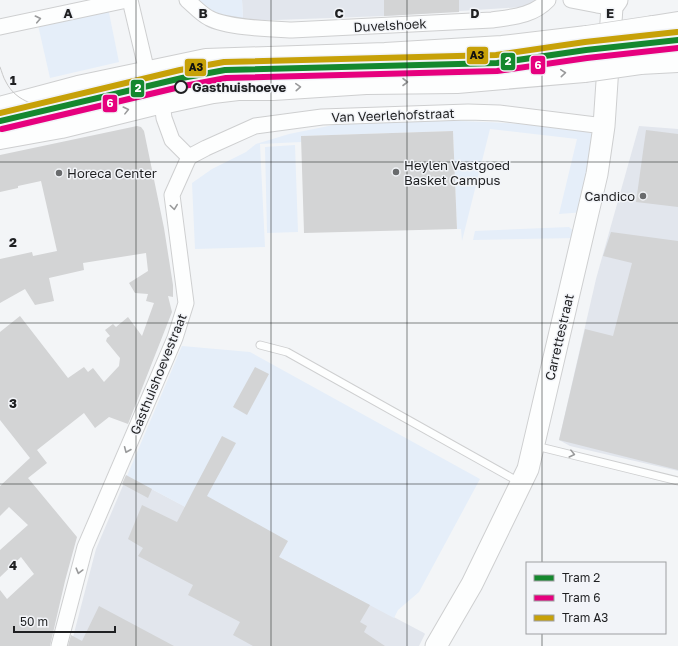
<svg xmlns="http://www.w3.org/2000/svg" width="678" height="646" viewBox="0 0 678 646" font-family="'Golos Text',sans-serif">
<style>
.built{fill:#e2e6ed}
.green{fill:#e5eef9}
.building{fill:#d3d4d5}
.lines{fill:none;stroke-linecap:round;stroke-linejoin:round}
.lane-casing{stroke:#cecfd0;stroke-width:9}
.street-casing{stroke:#cecfd0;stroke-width:17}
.secondary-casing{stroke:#cecfd0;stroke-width:23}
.primary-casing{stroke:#cecfd0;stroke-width:24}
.lane{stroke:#fdfefe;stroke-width:7}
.street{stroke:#fdfefe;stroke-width:15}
.secondary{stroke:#fdfefe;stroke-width:21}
.primary{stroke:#fdfefe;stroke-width:22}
.tram{stroke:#c8c8c8;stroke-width:1}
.primary-bridge-casing{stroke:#cecfd0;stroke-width:24;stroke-linecap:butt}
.primary-bridge{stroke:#fdfefe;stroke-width:22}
.tram-1-casing{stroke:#f2f4f8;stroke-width:9}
.tram-2-casing{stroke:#f2f4f8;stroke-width:9}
.tram-3-casing{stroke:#f2f4f8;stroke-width:9}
.tram-1{stroke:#15882e;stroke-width:6}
.tram-2{stroke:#e6007e;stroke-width:6}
.tram-3{stroke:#c7a108;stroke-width:6}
.oneway{stroke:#999a9b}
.grid{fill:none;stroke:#1f2022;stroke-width:1;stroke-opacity:0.55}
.stop-dot{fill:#f2f4f8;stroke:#1f2022;stroke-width:2}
.poi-dot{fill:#696b6d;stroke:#f2f4f8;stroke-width:1.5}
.labels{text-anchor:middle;stroke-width:3;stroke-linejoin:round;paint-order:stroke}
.street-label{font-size:13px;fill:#1f2022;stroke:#f2f4f8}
.stop-label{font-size:13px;font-weight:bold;fill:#1f2022;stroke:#f2f4f8;text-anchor:start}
.poi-label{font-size:13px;fill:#1f2022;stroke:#f2f4f8;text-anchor:start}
.grid-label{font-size:13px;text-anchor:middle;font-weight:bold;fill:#1f2022;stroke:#f2f4f8;stroke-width:3;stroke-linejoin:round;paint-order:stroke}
.line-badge{stroke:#f2f4f8;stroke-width:1.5}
.badge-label{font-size:11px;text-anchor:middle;font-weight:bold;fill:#fff}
.pale-badge-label{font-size:11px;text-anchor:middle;font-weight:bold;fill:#111}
</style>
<rect width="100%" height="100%" fill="#f3f5f7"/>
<g class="built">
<polygon points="242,0 536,0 531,5 523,7 384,16 276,20 258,20 243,18"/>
<polygon points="639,126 678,129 678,471 570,446 559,440 596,279"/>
<polygon points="127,476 424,633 425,634 419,646 91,646 73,637 96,549"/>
</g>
<g class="green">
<path d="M198 0H242L243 18C225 18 211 13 198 0Z"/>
<polygon points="108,8 119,62 50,78 38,25"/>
<path d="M358 120C412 120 466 120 520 124 544 126 570 126 593 134L585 212 559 214 577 139 490 129 462 241 461 229H457L453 131 301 136V142L260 144 265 247 195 249 192 183 212 169 246 152 256 144 289 134Z"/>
<polygon points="295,145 298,232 267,233 265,147"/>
<polygon points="569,227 578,235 577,238 473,240 475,231"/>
<polygon points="182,346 250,352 480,479 419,592 398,610 394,618 127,476"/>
</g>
<g class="building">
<polygon points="384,0 459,0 459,12 384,16"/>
<polygon points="137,126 141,127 144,131 164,228 173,285 173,297 168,296 172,312 128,424 109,417 95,428 84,413 37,450 47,463 28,478 77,537 65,581 50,646 0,646 0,590 7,599 34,574 21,557 0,577 0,550 28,525 9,507 0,516 0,486 30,458 0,420 0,332 20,316 68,378 84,367 88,372 93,368 104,382 119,366 120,358 106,341 107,338 110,336 105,330 113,324 116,327 128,317 142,336 154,303 146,301 148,294 135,293 129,283 148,271 146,253 83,263 84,270 49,278 54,301 35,305 25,289 0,303 0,259 32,252 33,256 57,251 41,181 18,186 18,188 0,192 0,155"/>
<polygon points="646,130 678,134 678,207 636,202"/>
<polygon points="453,131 457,229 304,233 301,136"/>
<polygon points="611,232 678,241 678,470 559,440 585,329 613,336 632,263 603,256"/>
<polygon points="255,367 269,374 247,415 233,407"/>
<polygon points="222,436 236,443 207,496 288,541 279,557 370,605 360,622 367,626 364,632 385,646 253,646 233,635 240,622 188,595 193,585 138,556 143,548 128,539 142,505 177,522 193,491"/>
<polygon points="126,475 152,489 148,498 122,484"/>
<polygon points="99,606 174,646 68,646 71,635 82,641"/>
</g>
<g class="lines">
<defs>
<g id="lane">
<polyline points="260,345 287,352 519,482"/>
<polyline points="536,446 678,481"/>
</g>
<g id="street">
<polyline points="130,0 147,72"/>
<path d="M187 0C194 6 201 14 209 18 227 28 271 29 292 30L492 20C512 17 533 16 548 0"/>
<polyline points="571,0 597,5 612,7"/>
<polyline points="0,27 127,0"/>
<polyline points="162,103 164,118 172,140 189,157"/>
<polyline points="189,157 206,148 255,126 322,117 468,112 499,113 604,126"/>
<polyline points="59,646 85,547 175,338 186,303 172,195 189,157"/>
</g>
<polyline id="secondary" points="436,646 472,584 528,469 597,174 604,126 612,7 617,0"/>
<g id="primary">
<polyline points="653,27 678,23"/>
<polyline points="640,63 678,61"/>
<polyline points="0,108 78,87 206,60 385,54 502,47 587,37"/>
<polyline points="0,138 61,127 154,104 162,103 213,92 238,89 273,89 366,83 457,82 584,71"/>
</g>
</defs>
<use href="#lane" class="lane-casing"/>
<use href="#street" class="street-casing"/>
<use href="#secondary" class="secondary-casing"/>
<use href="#primary" class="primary-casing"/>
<use href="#lane" class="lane"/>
<use href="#street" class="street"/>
<use href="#secondary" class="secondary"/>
<use href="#primary" class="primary"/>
<path class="tram" d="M0 67C2 72 3 77 6 82 16 102 40 109 62 106"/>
<defs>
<g id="primary-bridge">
<polyline points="587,37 653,27"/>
<polyline points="584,71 640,63"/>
</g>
</defs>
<use href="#primary-bridge" class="primary-bridge-casing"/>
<use href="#primary-bridge" class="primary-bridge"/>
<defs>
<polyline id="tram-1" points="0,121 182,78 225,70 497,63 586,50 678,40"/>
<polyline id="tram-2" points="2,129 184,86 226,78 497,71 587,58 678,48"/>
<polyline id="tram-3" points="0,113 180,70 224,62 496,55 585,42 677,32"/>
</defs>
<use href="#tram-1" class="tram-1-casing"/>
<use href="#tram-2" class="tram-2-casing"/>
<use href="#tram-3" class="tram-3-casing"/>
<use href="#tram-1" class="tram-1"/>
<use href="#tram-2" class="tram-2"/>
<use href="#tram-3" class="tram-3"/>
</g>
<defs><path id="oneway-chevron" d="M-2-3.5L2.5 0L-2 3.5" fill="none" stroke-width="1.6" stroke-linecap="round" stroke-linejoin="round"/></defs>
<g class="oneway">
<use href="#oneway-chevron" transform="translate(38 19) rotate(-12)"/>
<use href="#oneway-chevron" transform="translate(563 73) rotate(-5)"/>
<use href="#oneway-chevron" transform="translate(405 82)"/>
<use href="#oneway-chevron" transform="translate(298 87) rotate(-4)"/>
<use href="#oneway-chevron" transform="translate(126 110) rotate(-14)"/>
<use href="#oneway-chevron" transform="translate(174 207) rotate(82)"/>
<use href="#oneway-chevron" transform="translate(127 450) rotate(113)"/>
<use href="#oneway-chevron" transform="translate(572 454) rotate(14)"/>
<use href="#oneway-chevron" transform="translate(79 571) rotate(105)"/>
</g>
<path class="grid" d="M136 0V646M271 0V646M407 0V646M542 0V563M0 162H678M0 323H678M0 484H678M542 633V646"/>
<circle class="stop-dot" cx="181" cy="87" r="6"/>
<g class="poi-dot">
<circle cx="396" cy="172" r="4"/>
<circle cx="59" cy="173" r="4"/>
<circle cx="643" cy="196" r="4"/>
</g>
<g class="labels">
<g class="street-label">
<text transform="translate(390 25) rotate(-3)" y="5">Duvelshoek</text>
<text transform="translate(393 115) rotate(-2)" y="5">Van Veerlehofstraat</text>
<text transform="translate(559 337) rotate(-77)" y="5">Carrettestraat</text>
<text transform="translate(158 374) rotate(-68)" y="5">Gasthuishoevestraat</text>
</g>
<g class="stop-label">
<text x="192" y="92">Gasthuishoeve</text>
</g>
<g class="poi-label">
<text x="404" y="170">Heylen Vastgoed<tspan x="404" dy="15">Basket Campus</tspan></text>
<text x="67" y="178">Horeca Center</text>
<text x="635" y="201" text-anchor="end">Candico</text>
</g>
</g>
<g class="grid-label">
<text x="68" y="18">A</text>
<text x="203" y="18">B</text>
<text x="339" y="18">C</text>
<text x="475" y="18">D</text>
<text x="610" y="18">E</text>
<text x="13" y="85">1</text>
<text x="13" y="247">2</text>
<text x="13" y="408">3</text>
<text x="13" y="570">4</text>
</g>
<g class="line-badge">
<rect x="466" y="46" width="23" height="19" rx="4" fill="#c7a108"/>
<rect x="500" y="52" width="16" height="19" rx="4" fill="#15882e"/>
<rect x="530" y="55" width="16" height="20" rx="4" fill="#e6007e"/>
<rect x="184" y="58" width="23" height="19" rx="4" fill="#c7a108"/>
<rect x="130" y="79" width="15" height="19" rx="4" fill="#15882e"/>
<rect x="102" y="94" width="16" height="19" rx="4" fill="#e6007e"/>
</g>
<g class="badge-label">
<text x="508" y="65">2</text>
<text x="538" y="69">6</text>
<text x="138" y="92">2</text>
<text x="110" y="107">6</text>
</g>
<g class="pale-badge-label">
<text x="477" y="59">A3</text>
<text x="196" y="71">A3</text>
</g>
<rect x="526" y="562" width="140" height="72" fill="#f2f4f8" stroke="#9e9fa2"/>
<rect x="534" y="575" width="20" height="6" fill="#15882e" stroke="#9e9fa2"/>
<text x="562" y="582" font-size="12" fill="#1f2022">Tram 2</text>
<rect x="534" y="595" width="20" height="6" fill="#e6007e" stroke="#9e9fa2"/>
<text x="562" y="602" font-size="12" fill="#1f2022">Tram 6</text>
<rect x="534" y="615" width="20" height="6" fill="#c7a108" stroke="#9e9fa2"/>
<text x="562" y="622" font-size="12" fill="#1f2022">Tram A3</text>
<path d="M14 626v6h101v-6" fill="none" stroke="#1f2022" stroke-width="2"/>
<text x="20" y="626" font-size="12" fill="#1f2022" stroke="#f2f4f8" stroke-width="3" paint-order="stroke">50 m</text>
</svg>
